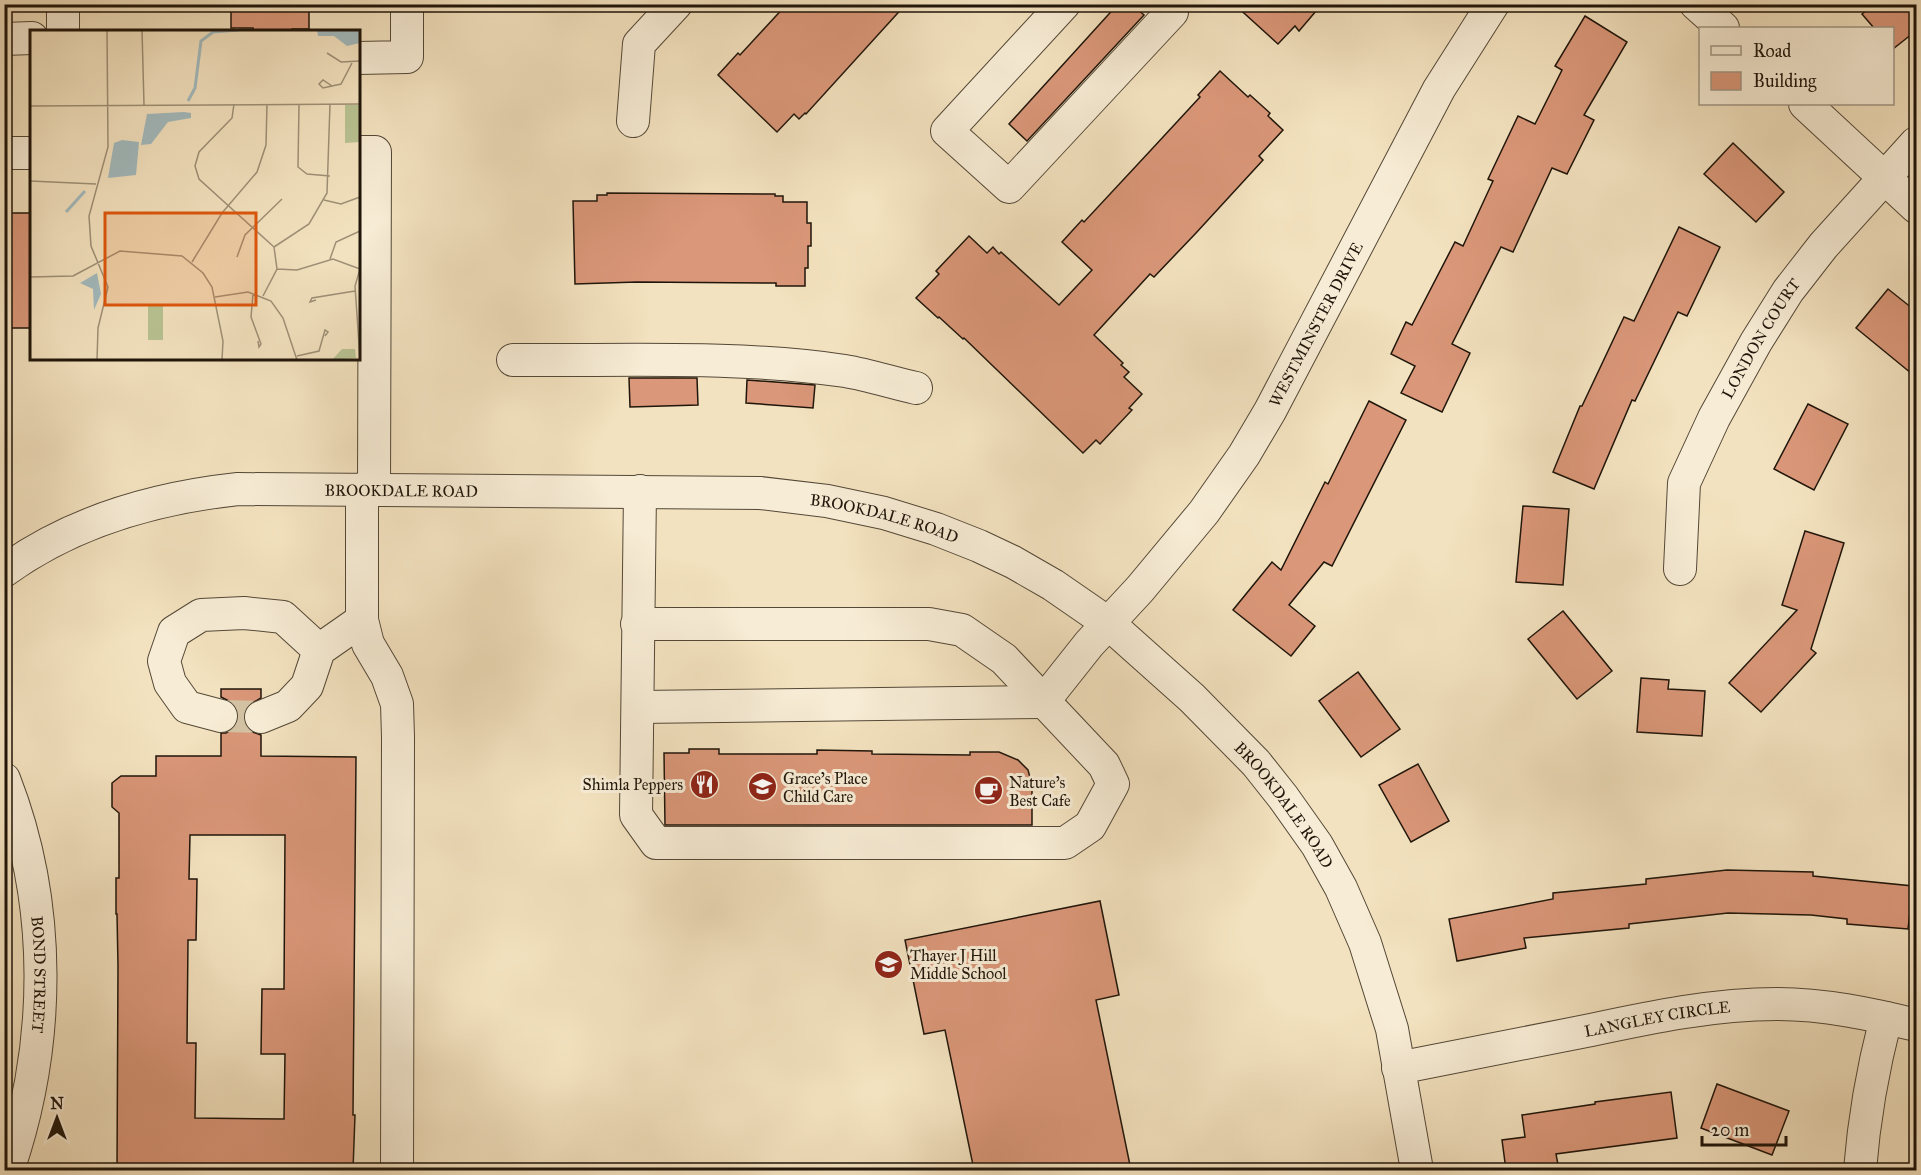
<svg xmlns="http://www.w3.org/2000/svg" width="1921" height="1175" viewBox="0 0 1921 1175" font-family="'IM FELL Great Primer',serif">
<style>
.building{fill:#da9779;stroke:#1f150a;stroke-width:1.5;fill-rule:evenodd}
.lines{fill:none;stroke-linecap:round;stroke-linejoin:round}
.minor-tunnel{stroke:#d3c3a4;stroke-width:32;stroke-dasharray:32 16;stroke-linecap:butt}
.minor-casing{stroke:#544837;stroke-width:34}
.minor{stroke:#f7ecd5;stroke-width:32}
.labels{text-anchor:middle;stroke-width:6;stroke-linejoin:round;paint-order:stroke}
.street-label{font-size:16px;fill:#1f150a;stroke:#f7ecd5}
.poi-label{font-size:16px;fill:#1f150a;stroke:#f7ecd5;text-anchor:start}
.inset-river{fill:none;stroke:#a2babe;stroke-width:3}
.inset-road{fill:none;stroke:#9e9077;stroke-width:1.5}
.view{fill:#de560c;fill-opacity:0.15;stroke:#de560c;stroke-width:3}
.inset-edge{fill:none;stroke:#1f150a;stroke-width:3}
</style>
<rect width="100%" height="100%" fill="#f3e2bf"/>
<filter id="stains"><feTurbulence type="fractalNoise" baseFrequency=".00333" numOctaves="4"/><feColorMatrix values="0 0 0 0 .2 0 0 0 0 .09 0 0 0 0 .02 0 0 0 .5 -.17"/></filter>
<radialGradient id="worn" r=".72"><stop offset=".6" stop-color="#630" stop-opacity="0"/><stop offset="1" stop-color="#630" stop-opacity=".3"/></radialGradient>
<g class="building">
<polygon points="231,4 309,4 309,29 292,29 292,32 253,32 253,28 231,28"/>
<polygon points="787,4 906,4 806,114 805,113 799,119 794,114 777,132 718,75 738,53 740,55"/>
<polygon points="1118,4 1132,4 1144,15 1027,141 1009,124"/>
<polygon points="1234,4 1322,4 1299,31 1295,26 1278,44"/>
<polygon points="1874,4 1917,4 1917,30 1893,49 1893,28 1874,28 1862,14"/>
<polygon points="1585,16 1627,42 1584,115 1594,120 1567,174 1552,168 1513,252 1501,247 1452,344 1470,353 1442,412 1401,393 1415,366 1391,354 1406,322 1412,325 1455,242 1463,246 1493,181 1488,179 1518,116 1535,124 1562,70 1555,66"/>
<polygon points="1220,71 1248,97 1250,95 1270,113 1268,116 1283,130 1259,156 1263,160 1196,233 1154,277 1150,274 1094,335 1123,363 1121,365 1129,372 1124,377 1142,394 1129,408 1132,410 1100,444 1096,440 1083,453 964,338 963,339 939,317 938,318 916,298 939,274 936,271 969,236 987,253 993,247 999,254 1001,252 1059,305 1092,270 1062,242 1082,220 1084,222 1151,150 1200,97 1198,95"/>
<polygon points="1733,143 1784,192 1756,222 1704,174"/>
<polygon points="607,193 775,194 775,196 783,196 783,202 807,202 807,223 811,223 811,246 808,246 808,268 805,268 805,286 776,286 776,283 637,282 575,284 573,201 597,201 597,195 607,195"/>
<rect x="4" y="213" width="28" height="115"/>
<polygon points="1679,227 1720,247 1687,316 1678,312 1635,401 1632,400 1594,489 1553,472 1580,406 1582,406 1624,317 1634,321"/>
<polygon points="1888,289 1917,312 1917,378 1856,328"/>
<polygon points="629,378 697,378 698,405 630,407"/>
<polygon points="747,380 815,385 813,408 746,403"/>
<polygon points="1369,401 1406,420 1332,566 1324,562 1289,605 1315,626 1291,656 1233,610 1272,562 1281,570 1325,482 1328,484"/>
<polygon points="1808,404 1848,424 1814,490 1774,469"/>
<polygon points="1523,506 1569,509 1563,585 1516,582"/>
<polygon points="1805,531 1844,543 1811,649 1816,653 1761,712 1729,683 1797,610 1782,605"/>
<polygon points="1563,611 1612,671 1577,699 1528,639"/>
<polygon points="1358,672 1400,729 1361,757 1319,701"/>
<polygon points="1641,678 1669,680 1668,689 1705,691 1702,736 1637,732"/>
<path d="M221 689H261V698L247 706 243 715 245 724 250 731 261 735V756L356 757 353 1115H355L353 1170H117L118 966 117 914H116V878H119V813L112 807V783L121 776H156V756H221V733H226L233 729 238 720V711L233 703 221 697ZM190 835H285L284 989H262L261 1054H285L284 1119 195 1118 196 1043H187L188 940H196L197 879H189Z"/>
<polygon points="689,749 719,749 719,754 817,754 817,750 872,751 872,754 970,755 970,752 999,752 1018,760 1028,770 1032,785 1032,825 665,825 664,753 689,753"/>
<polygon points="1418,764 1449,821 1411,842 1379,785"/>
<polygon points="1727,870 1813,872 1813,876 1913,886 1908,929 1847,924 1847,919 1811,915 1728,913 1629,924 1629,928 1524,938 1526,948 1457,961 1449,919 1553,899 1553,893 1646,884 1646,879"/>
<polygon points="1100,901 1119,995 1096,1000 1131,1170 974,1170 945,1030 924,1034 905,940"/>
<polygon points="1717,1084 1789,1111 1772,1155 1701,1128"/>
<polygon points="1671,1092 1677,1138 1556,1154 1559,1170 1506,1170 1502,1140 1525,1137 1522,1115 1595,1104 1595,1102"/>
</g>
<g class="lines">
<polyline class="minor-tunnel" points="221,716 261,717"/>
<defs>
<g id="minor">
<polyline points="63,4 63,32"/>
<polyline points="1064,4 947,131 1009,187 1172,12 1164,4"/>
<polyline points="1696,4 1723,28"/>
<polyline points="4,39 32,38"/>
<polyline points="358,58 407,57 407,4"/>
<polyline points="1805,104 1916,207"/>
<polyline points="633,121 639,44 676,4"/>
<polyline points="358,152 375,152 374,489"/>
<polyline points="4,153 32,153"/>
<path d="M513 360C623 361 737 355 845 371 869 375 893 383 916 388"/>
<polyline points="362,489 362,620 368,644 387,676 397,704 398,737 397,1170"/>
<path id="s1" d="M1680 569 1684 483 1714 418 1756 342 1788 291 1823 246 1916 143"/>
<path id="s2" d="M4 571C73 521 155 498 238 489L760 493 827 501 884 513 936 529 979 546 1013 562 1053 585 1108 623 1192 698 1256 763 1283 797 1317 845 1341 888 1365 943 1392 1029 1417 1170"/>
<polyline points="637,624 929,624 962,630 1004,659 1104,765 1113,784 1090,826 1065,843 656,843 636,815 640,491"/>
<path id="s3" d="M638 707 1043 702 1089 644 1140 589 1204 512 1244 455 1270 411 1439 89 1493 4"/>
<polyline points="221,716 187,707 170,683 164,661 174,632 201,615 244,613 283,617 319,650"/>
<polyline points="261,717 288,706 307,686 319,650 362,620"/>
<path id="s4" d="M4 779C53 904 51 1045 8 1170"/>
<path id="s5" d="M1398 1068C1463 1055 1527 1042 1591 1030 1652 1017 1714 1004 1777 1004 1824 1004 1871 1014 1916 1025"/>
<path d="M1860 1170C1864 1119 1873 1068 1886 1018"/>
</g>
</defs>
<use href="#minor" class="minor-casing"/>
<use href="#minor" class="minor"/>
</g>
<defs>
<symbol id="restaurant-disc" viewBox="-11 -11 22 22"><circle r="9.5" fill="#8f2418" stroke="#f7ecd5"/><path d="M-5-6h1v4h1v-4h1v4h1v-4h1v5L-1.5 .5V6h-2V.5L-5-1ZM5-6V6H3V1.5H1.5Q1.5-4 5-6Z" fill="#fff"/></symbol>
<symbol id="school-disc" viewBox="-11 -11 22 22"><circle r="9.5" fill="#8f2418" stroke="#f7ecd5"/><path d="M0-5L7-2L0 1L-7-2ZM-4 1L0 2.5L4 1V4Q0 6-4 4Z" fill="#fff"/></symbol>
<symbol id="cafe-disc" viewBox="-11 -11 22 22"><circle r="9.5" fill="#8f2418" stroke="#f7ecd5"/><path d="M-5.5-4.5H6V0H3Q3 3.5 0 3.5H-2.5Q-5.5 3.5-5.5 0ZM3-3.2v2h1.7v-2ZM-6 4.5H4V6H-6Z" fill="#fff"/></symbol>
</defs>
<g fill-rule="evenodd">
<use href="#restaurant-disc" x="688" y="768" width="33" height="33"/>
<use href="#school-disc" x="746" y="770" width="33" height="33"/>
<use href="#cafe-disc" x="972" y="774" width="33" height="33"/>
<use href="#school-disc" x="872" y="948" width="33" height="33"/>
</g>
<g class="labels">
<g class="street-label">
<text dy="6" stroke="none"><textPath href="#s3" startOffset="873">WESTMINSTER DRIVE</textPath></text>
<text dy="6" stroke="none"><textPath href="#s1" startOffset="250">LONDON COURT</textPath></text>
<text dy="6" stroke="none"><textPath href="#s2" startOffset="414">BROOKDALE ROAD</textPath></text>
<text dy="6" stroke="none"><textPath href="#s2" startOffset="900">BROOKDALE ROAD</textPath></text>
<text dy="6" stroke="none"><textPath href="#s2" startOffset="1404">BROOKDALE ROAD</textPath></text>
<text dy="6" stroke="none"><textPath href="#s4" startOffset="200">BOND STREET</textPath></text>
<text dy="6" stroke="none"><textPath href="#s5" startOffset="264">LANGLEY CIRCLE</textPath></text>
</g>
<g class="poi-label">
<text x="783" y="784">Grace's Place<tspan x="783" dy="18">Child Care</tspan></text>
<text x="1009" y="788">Nature's<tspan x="1009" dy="18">Best Cafe</tspan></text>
<text x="683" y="790" text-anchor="end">Shimla Peppers</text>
<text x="910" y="961">Thayer J Hill<tspan x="910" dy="18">Middle School</tspan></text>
</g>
</g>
<g transform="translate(30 30)">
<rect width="330" height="330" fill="#f3e2bf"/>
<path d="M315 75H330V112L315 113ZM118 276H133V310H118ZM312 319H325L326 328 302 330Z" fill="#b9c393"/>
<path d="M287 0H330V13L317 16 304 6H288ZM154 82 161 83V88L138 92 121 114 111 115 117 84ZM92 110 109 112 106 145 78 148 84 113ZM67 243 71 264 64 280 63 259 50 253Z" fill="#a2babe"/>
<path class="inset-river" d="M158 71 165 58 171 11 183 2 209 0M36 182 55 161"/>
<path class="inset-road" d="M112 0 114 75M297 23 311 32 330 31M302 56 293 58 289 54 293 50 302 56 311 54 322 33M204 74 202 88 169 122 165 136 169 149 244 217 247 239 233 266M269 75 268 137 277 144 300 146M0 76 330 74M0 151 66 154M294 170 311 174 330 167M244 217 279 194 297 163 300 74M207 227 215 205 252 169M300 229 306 212 330 201M162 232 192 183 227 142 236 115 237 74M247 239 267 240 303 229 330 239M330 239 325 256 330 329M0 247 43 246 90 221 152 226 173 243 182 257 193 311 192 330M223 264 221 287 231 314 229 317 228 311M185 267 218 262 241 271 253 288 267 330M286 270 280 272 282 268 325 261M267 326 289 321 295 300 298 302 295 306M67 330 68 298 78 257 61 216 59 186 78 117 77 0"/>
<path class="view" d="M75 183H226V275H75Z"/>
<rect width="330" height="330" class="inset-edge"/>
</g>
<rect width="1921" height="1175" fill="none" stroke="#f3e2bf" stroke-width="24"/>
<rect x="6" y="6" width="1909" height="1163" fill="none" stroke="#1f150a" stroke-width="3"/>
<rect x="12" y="12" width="1897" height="1151" fill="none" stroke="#1f150a" stroke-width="1.5"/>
<rect x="1699" y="27" width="195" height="78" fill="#f7ecd5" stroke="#a19684" stroke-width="1.5"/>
<rect x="1711" y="46" width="30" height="9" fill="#f7ecd5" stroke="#a19684" stroke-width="1.5"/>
<text x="1753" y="57" font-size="18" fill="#1f150a">Road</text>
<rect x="1711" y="72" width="30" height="18" fill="#da9779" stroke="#a19684" stroke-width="1.5"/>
<text x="1753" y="87" font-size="18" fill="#1f150a">Building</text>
<g transform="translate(57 1118)" stroke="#f7ecd5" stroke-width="4.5" paint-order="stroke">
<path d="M0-4.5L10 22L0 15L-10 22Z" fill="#1f150a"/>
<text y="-9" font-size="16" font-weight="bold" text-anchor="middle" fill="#1f150a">N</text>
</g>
<path d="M1702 1136v9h84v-9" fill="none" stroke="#1f150a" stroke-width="3"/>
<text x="1711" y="1136" font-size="18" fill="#1f150a" stroke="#f7ecd5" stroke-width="4.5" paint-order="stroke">20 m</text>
<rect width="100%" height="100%" filter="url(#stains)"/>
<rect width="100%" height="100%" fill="url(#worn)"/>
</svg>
